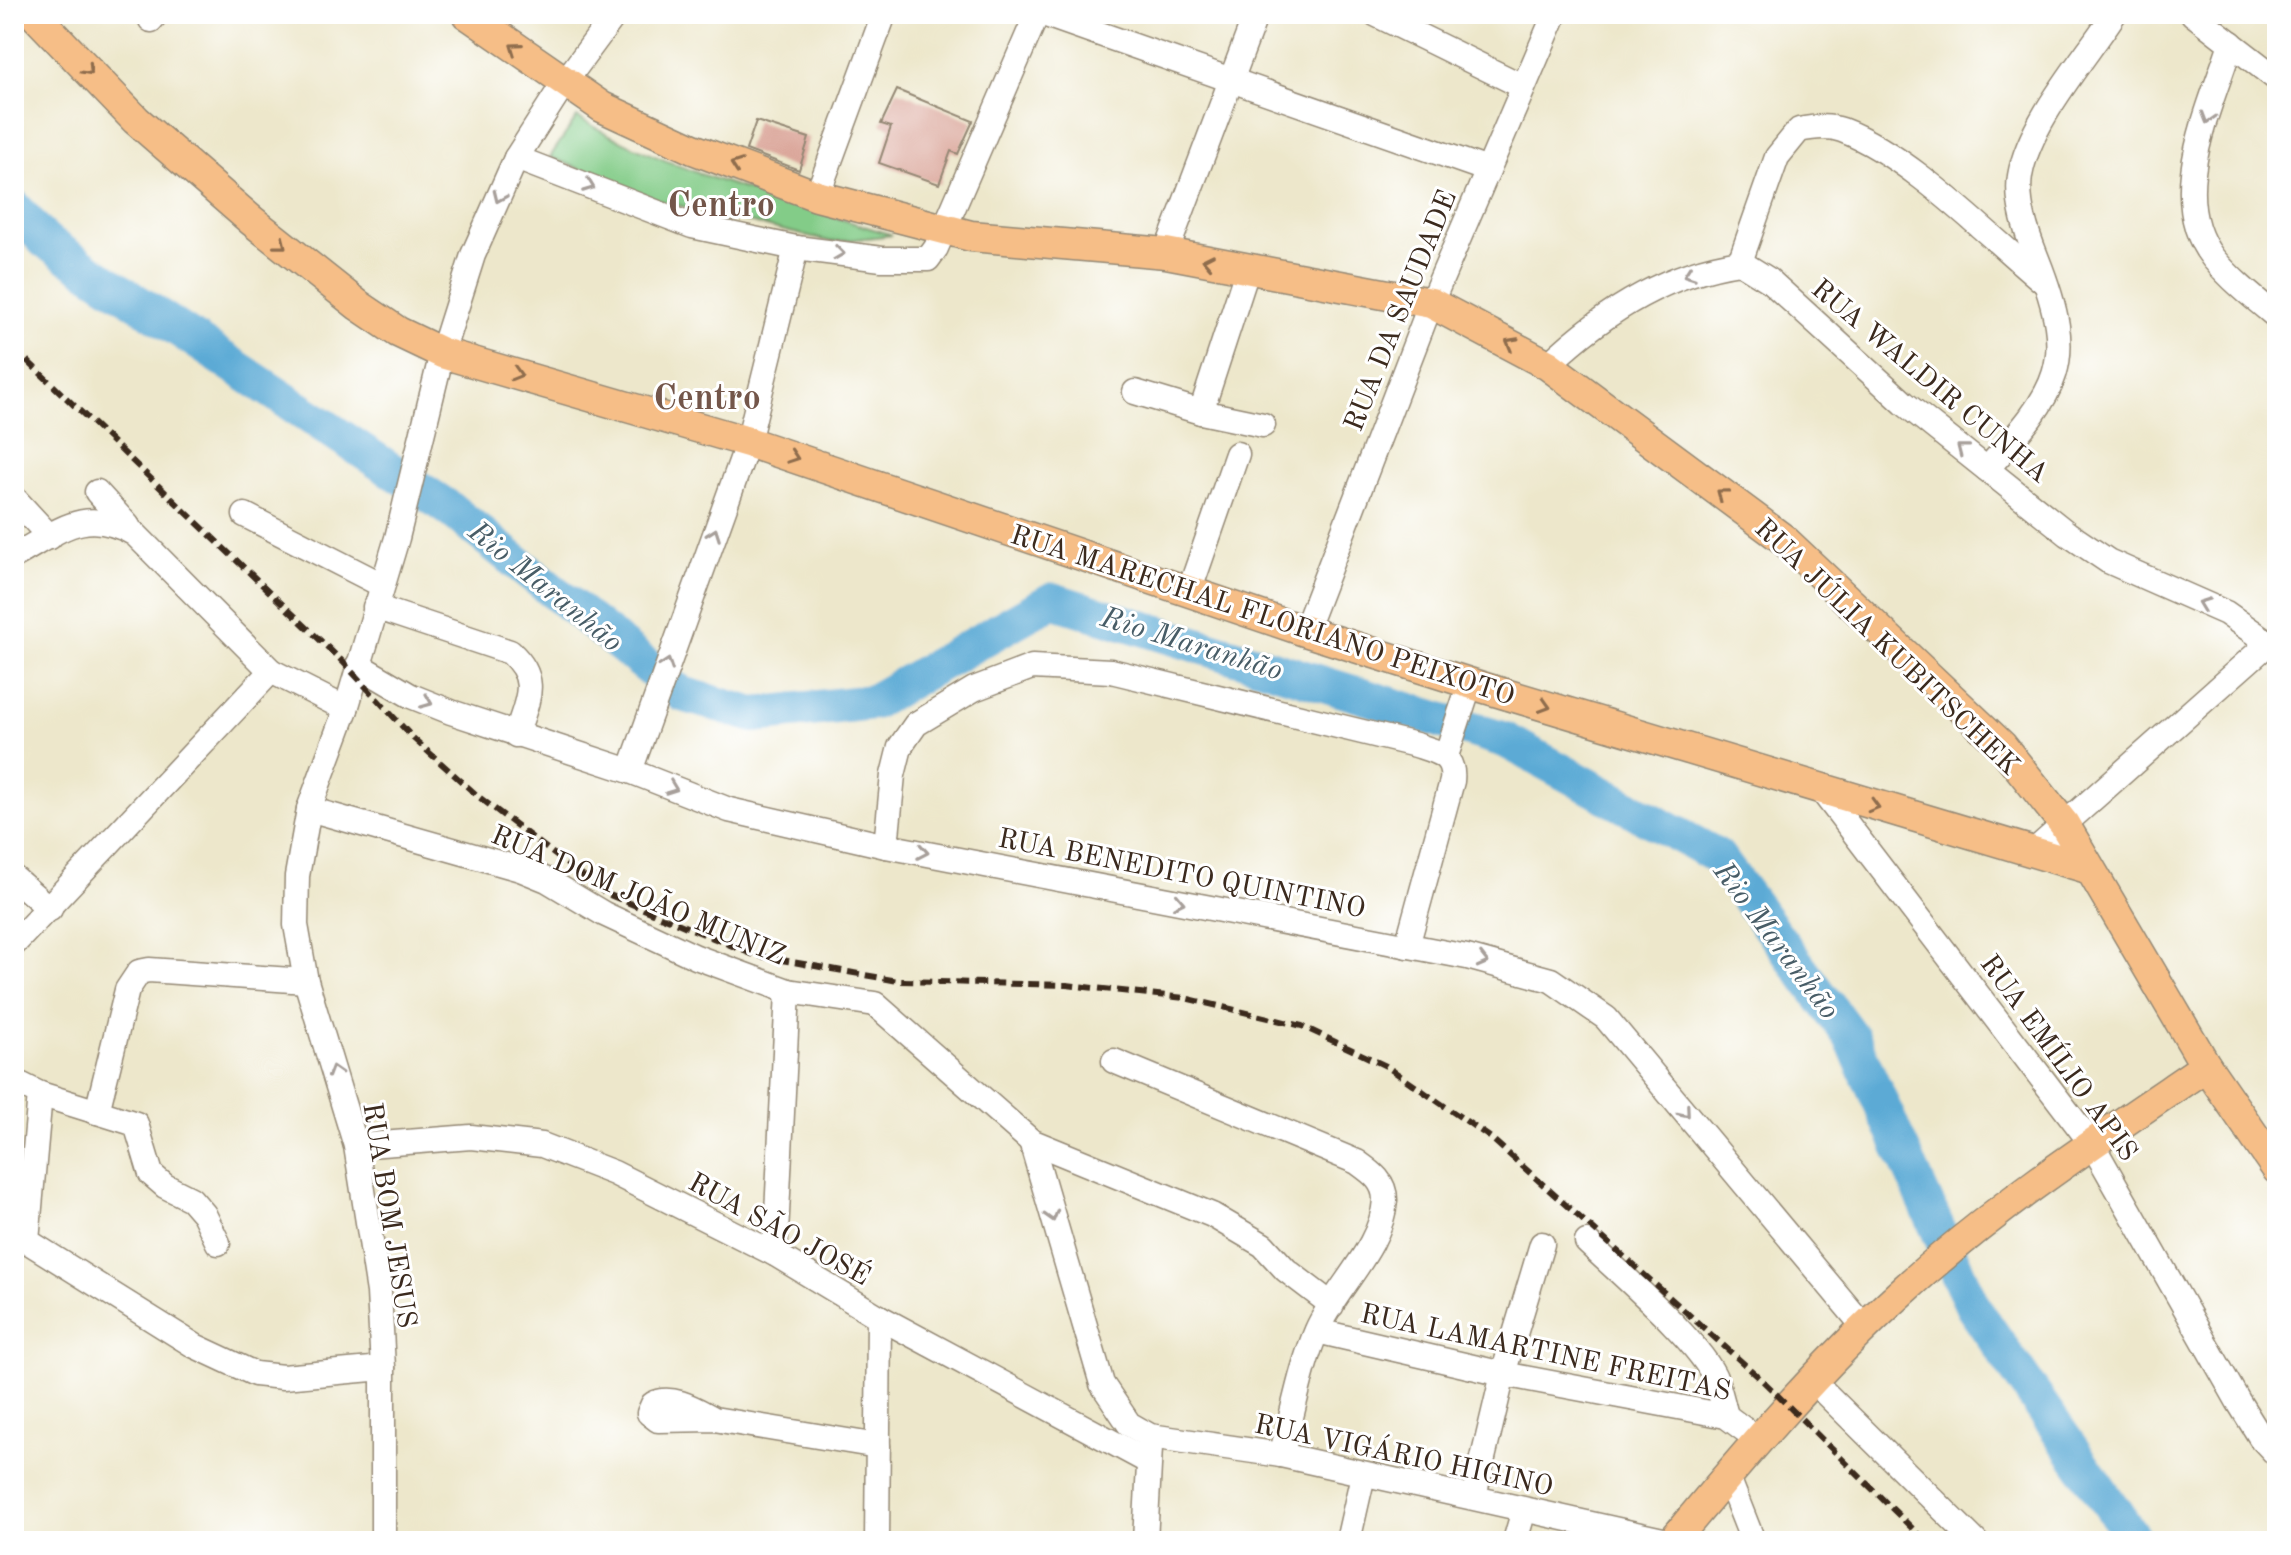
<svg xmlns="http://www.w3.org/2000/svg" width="2291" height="1555" viewBox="0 0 2291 1555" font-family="'Old Standard TT',serif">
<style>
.green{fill:#83cc88;stroke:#5f7b53;stroke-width:2}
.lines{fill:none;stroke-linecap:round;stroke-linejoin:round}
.river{stroke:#5caad5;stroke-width:36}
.building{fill:#dba79b}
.minor-casing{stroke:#948874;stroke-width:27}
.major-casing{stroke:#948874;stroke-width:33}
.minor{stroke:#fff;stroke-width:24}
.major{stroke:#f6be87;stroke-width:30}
.rail{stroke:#3b2a1e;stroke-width:6;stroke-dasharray:12 6;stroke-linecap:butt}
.oneway{stroke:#8f6d4d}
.oneway2{stroke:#a79f9a}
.labels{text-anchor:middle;stroke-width:6;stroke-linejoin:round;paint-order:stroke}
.street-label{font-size:28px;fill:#3b2a1e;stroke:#fff}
.water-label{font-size:30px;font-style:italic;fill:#485d67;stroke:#fff}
.district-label{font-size:36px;font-weight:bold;fill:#73564a;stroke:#fff}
</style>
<rect width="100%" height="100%" fill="#fff"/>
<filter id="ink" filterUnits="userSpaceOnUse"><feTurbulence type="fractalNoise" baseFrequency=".0125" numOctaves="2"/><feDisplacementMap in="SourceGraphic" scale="16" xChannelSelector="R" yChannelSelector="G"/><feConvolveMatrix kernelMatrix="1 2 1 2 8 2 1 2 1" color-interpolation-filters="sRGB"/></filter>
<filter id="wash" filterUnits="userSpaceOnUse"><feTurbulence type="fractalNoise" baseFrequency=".006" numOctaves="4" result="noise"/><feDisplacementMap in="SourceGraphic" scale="32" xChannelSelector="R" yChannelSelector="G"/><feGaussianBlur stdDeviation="1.8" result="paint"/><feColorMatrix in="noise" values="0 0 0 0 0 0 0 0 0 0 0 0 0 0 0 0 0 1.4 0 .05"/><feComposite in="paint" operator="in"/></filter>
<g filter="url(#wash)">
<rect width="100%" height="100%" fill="#ede7cb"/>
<path class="green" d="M577 117C673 174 786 201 892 235L832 242 660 201 550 157Z"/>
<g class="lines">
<polyline class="river" points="14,207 45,241 450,509 682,694 754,715 873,702 1052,600 1505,740 1717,856 1851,1037 1973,1307 2135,1541"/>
</g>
<g id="blocks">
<g class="building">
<polygon points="897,90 973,121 958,154 951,151 939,184 879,163 891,127 881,124"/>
<polygon points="756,121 809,138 799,170 746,150"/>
</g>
</g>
</g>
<g filter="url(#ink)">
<use href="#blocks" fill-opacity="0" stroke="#948874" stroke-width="2"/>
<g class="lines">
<defs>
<g id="minor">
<polyline points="1043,14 1488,170"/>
<polyline points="1375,14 1522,86"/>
<polyline points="2193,14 2277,79"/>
<polyline points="151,20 156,14"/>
<path d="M2231 43C2211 107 2165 197 2213 258 2231 280 2255 299 2277 317"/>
<polyline points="516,158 692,226 796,248 882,259 928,259 936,248 1037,14"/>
<polyline points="817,196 884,14"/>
<polyline points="1166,253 1256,14"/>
<path d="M1740 262 1777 157 1799 130C1813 127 1828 125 1842 130 1911 156 1988 236 2045 283"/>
<path d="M1548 365C1602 313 1665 273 1740 262L1769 280 1904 403 2068 534 2108 561 2226 613 2277 649"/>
<polyline points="1135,392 1201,412 1248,268"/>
<polyline points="1201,412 1263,425"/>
<path d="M1987 469C2058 389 2079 365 2037 259 2027 234 2016 203 2020 176 2029 122 2084 60 2114 14"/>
<polyline points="97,492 128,526"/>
<polyline points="14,498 50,537"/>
<polyline points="245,515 382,585"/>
<path d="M14 556C60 531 84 505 135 534L271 671 346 709"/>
<polyline points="1189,592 1237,454"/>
<path d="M375 607 510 652C541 680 527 700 516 735"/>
<polyline points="1305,631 1431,303 1555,14"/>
<polyline points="358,665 411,696 451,712 630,771 729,810 886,846 1467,957 1551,980 1606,1018 1865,1328"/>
<polyline points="1446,756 1470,683"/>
<polyline points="630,771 748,442 796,248"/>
<polyline points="1822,791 2092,1144 2238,1401 2261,1438 2277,1455"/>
<polyline points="309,809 520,869 547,880 604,914 696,957 788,991 875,1004 1031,1141 1212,1215 1263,1245 1286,1270 1332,1305"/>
<path d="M886 846 893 775 900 747 916 724 974 689 1032 667 1111 671 1416 745C1437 752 1455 755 1452 781L1407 946"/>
<polyline points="2033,852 2270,642"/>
<polyline points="14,878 50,909"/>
<polyline points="14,944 271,671"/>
<path d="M1114 1061 1357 1162C1371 1172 1385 1181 1385 1200 1382 1248 1335 1288 1317 1330 1300 1369 1293 1415 1281 1455"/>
<polyline points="14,1081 40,1094 27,1241 195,1346 255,1374 283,1377 383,1368"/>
<polyline points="40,1094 136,1124 151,1174 165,1186 191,1199 204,1214 218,1243"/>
<polyline points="97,1112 127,990 139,972 149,970 306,981"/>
<polyline points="1031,1141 1102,1384 1129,1424 1150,1436 1281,1455 1667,1541"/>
<polyline points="356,1146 471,1137 542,1145 614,1173 775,1254 879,1317 1149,1462"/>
<path d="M1587 1242C1618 1272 1701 1342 1716 1380 1720 1391 1723 1404 1726 1416"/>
<polyline points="775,1254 788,991"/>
<polyline points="1317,1331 1503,1374 1726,1416 1757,1439"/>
<polyline points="1813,1381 1975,1541"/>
<path d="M714 1419C697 1410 672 1394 653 1404L649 1413 658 1420 714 1419 878 1446"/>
<polyline points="1727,1475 1753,1541"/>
<polyline points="1474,1496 1503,1374 1542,1244"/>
<polyline points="383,1541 383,1368 379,1292 356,1146 306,981 296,925 297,876 309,809 346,709 397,538 442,353 473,255 516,158 564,83 615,14"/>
<polyline points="877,1541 879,1317"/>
<polyline points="1145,1541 1150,1447"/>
<polyline points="1348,1541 1363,1475"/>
<polyline points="1515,1541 1524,1510"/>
</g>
<g id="major">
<polyline points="34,14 136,120 251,220 358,305 398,332 442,353 748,442 1305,631 1485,688 2087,868"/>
<polyline points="467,14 602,107 693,149 817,196 971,236 1166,253 1431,303 1548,365 1783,539 2002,746 2064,824 2206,1066 2277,1169"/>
<path d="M1673 1541C1745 1454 1819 1367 1903 1291 1996 1206 2102 1137 2206 1066"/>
</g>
</defs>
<use href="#minor" class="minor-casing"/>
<use href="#major" class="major-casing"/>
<use href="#minor" class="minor"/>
<use href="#major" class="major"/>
<polyline class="rail" points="14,348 343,662 413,738 479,797 605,893 754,955 898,981 1067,985 1185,998 1302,1026 1386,1066 1491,1138 1762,1380 1925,1541"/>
</g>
<defs><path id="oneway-chevron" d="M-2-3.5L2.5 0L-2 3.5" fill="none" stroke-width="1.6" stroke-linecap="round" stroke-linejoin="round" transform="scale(2)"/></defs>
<g class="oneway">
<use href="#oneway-chevron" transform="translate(515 48) rotate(-145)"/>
<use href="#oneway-chevron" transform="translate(88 70) rotate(46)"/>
<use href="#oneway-chevron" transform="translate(736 165) rotate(-160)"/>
<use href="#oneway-chevron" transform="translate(281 244) rotate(38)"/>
<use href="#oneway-chevron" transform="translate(1208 261) rotate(-169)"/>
<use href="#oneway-chevron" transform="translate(1511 343) rotate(-151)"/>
<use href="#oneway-chevron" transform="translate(517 374) rotate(16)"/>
<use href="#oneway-chevron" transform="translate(793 457) rotate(19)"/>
<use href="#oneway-chevron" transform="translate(1722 494) rotate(-143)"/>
<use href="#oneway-chevron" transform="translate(1545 706) rotate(17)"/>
<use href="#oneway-chevron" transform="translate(1874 806) rotate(16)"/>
</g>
<g class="oneway2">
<use href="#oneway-chevron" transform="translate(2208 118) rotate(107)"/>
<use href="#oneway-chevron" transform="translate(589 186) rotate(21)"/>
<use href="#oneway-chevron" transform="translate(499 197) rotate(114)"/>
<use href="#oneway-chevron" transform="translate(839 253) rotate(7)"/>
<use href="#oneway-chevron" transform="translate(1689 274) rotate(160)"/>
<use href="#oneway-chevron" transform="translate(1962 449) rotate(-142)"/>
<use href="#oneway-chevron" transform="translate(714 534) rotate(-70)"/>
<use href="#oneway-chevron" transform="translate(2203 604) rotate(-159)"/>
<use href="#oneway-chevron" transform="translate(667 664) rotate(-71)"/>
<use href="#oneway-chevron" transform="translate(427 702) rotate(22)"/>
<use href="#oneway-chevron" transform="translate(672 788) rotate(21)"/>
<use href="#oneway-chevron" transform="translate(923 852) rotate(10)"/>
<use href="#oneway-chevron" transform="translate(1179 902) rotate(12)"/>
<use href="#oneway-chevron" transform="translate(1483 961) rotate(14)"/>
<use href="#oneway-chevron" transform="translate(334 1071) rotate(-107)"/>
<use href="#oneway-chevron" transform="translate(1685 1112) rotate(50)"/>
<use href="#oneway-chevron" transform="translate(1052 1216) rotate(74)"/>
</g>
</g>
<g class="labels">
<g class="street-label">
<text transform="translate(1399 310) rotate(-68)" y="10">RUA DA SAUDADE</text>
<text transform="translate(1931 380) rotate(40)" y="10">RUA WALDIR CUNHA</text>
<text transform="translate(1263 614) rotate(18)" y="10">RUA MARECHAL FLORIANO PEIXOTO</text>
<text transform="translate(1888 646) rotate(44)" y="10">RUA JÚLIA KUBITSCHEK</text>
<text transform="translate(1182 872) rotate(11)" y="10">RUA BENEDITO QUINTINO</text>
<text transform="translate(639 894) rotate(23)" y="10">RUA DOM JOÃO MUNIZ</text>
<text transform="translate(2060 1057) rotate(54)" y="10">RUA EMÍLIO APIS</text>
<text transform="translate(391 1215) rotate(81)" y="10">RUA BOM JESUS</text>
<text transform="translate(780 1228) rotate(29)" y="10">RUA SÃO JOSÉ</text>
<text transform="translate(1546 1351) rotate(12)" y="10">RUA LAMARTINE FREITAS</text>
<text transform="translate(1404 1454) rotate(12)" y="10">RUA VIGÁRIO HIGINO</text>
</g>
<g class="water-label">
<text transform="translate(546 586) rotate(39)" y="10">Rio Maranhão</text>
<text transform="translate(1192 643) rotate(17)" y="10">Rio Maranhão</text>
<text transform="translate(1777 940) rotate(53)" y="10">Rio Maranhão</text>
</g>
<g class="district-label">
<text x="721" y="216">Centro</text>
<text x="707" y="409">Centro</text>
</g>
</g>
<rect width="2291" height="1555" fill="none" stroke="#fff" stroke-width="48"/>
</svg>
